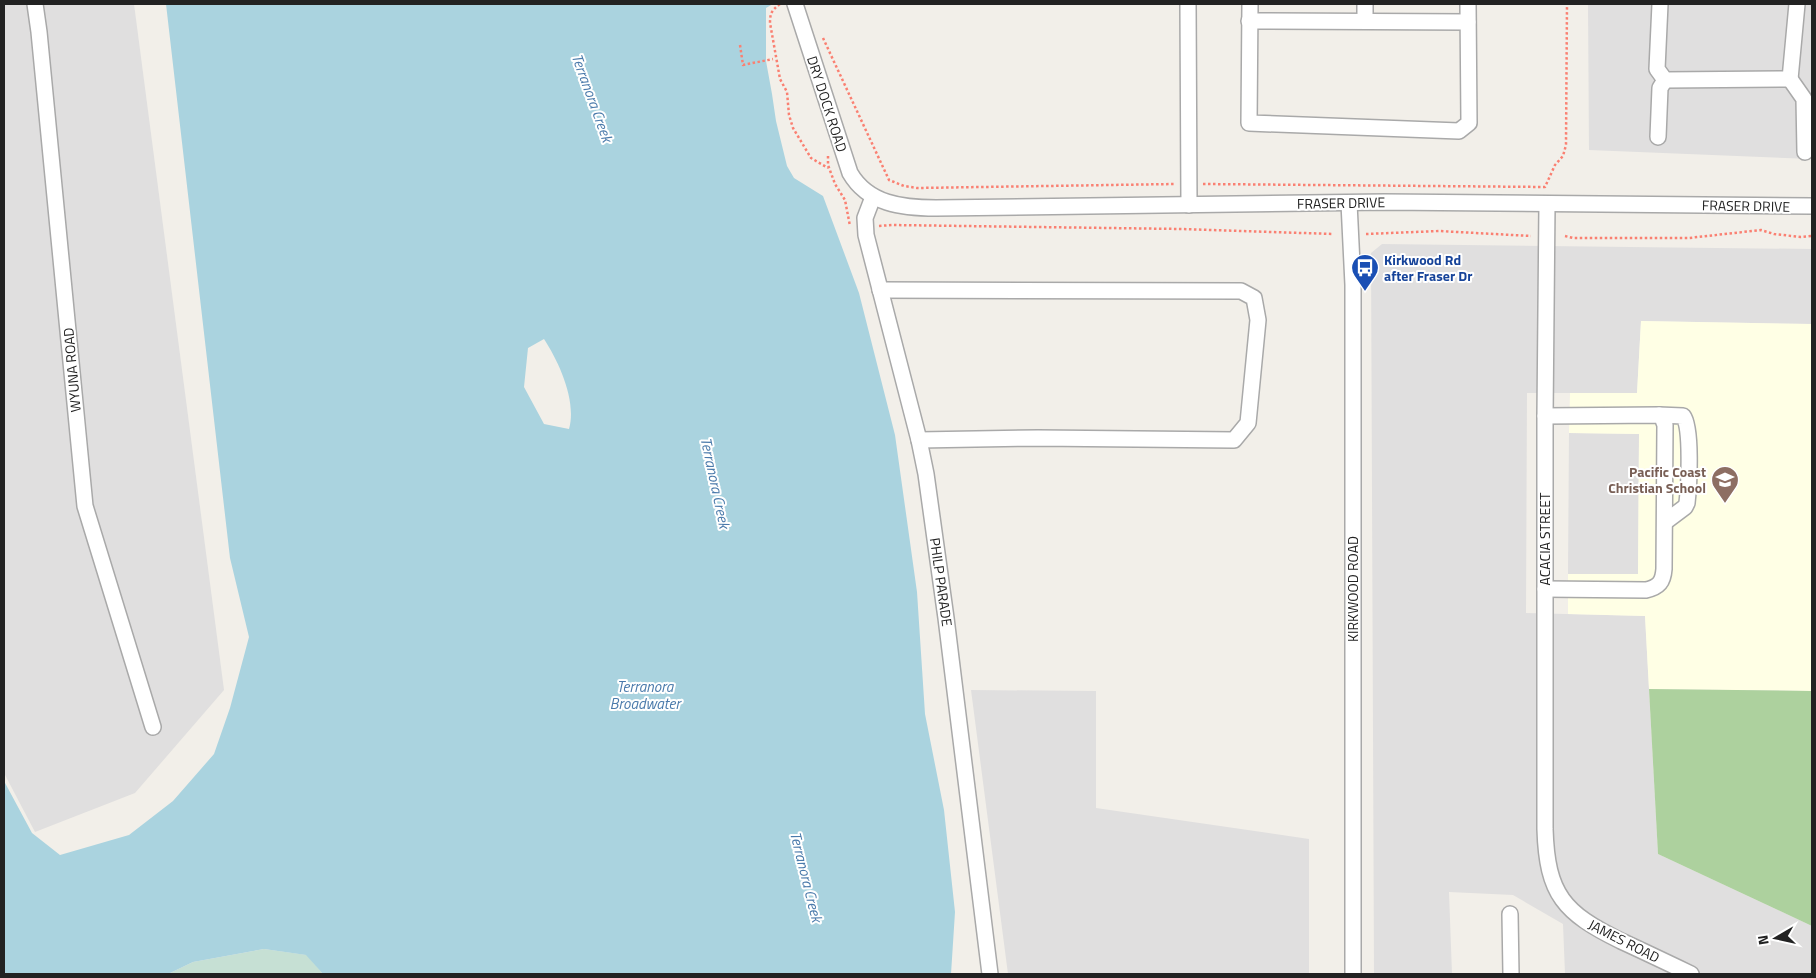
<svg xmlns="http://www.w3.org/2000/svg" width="1816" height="978" viewBox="0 0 1816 978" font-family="'Titillium Web',sans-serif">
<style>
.residential{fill:#e0dfdf}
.education{fill:#ffffe5}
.forest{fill:#add19e}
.wetland{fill:#c6e0d4}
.water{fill:#aad3df;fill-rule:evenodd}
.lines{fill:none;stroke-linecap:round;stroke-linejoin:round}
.minor-casing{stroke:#a9a9a9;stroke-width:18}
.path{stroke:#fa8072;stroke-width:2.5;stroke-dasharray:2.5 2.5;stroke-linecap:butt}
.minor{stroke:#fff;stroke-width:15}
.labels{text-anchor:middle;stroke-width:4;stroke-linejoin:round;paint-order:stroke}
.street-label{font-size:14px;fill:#222;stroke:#fff}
.transit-label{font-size:14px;font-weight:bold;fill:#164399;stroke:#fff;text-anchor:start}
.education-label{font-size:14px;font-weight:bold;fill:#785e54;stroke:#fff;text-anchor:end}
.water-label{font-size:15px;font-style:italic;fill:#4a7aab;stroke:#fff}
</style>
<rect width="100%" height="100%" fill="#f2efe9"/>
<g class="residential">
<polygon points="4,4 134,4 224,690 135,793 35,832 4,773"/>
<polygon points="1588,4 1812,4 1812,159 1589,150"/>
<polygon points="1382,244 1812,249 1812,324 1641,321 1637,393 1527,393 1526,613 1645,616 1658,854 1812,926 1812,974 1565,974 1563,924 1513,895 1449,892 1452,974 1374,974 1371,253"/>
<polygon points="1569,433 1639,434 1638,574 1568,574"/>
<polygon points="971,690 1096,691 1096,808 1309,839 1309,974 1008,974"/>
</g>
<polygon class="education" points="1641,321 1812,324 1812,691 1649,689 1645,616 1568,614 1568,574 1638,574 1639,434 1569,433 1570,393 1637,393"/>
<polygon class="forest" points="1649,689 1812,691 1812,926 1658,854"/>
<polygon class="wetland" points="264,949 307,955 323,974 168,974 193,962"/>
<path class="water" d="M166 4H773L766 8V61L772 94 776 121 787 166 794 178 823 196 859 293 895 435 917 592 925 714 944 810 955 912 951 974H323L306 955 264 949 193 962 168 974H4V781L32 833 60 855 129 835 173 801 214 754 230 708 249 637 230 558ZM544 339C559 362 577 401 569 429L544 424 524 387 528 348Z"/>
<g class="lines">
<defs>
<g id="minor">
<polyline points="35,4 39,32 85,506 153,727"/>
<path d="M795 4 850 173C868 204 902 208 936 208L1384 202 1812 206"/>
<polyline points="1188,4 1189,205"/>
<polyline points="1250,4 1249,123 1459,131 1469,123 1468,4"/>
<polyline points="1365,4 1365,21"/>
<polyline points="1660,4 1657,69 1665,80 1790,79 1797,4"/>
<polyline points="1249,21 1468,22"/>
<polyline points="1790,79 1804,99 1805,152"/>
<polyline points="1658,137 1660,88 1665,80"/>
<polyline points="873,197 865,218 866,235 919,440 926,474 946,618 990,974"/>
<polyline points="1349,203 1353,285 1353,974"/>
<path d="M1547 204 1545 416V829C1547 895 1564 913 1621 941 1645 952 1668 963 1691 974"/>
<polyline points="880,290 1241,291 1254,298 1258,320 1248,423 1234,440 1038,438 919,440"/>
<path d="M1659 415 1683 416C1692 427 1689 486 1687 503L1685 507 1665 522"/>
<path d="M1545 589 1646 590C1659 587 1663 582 1664 569L1665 425 1662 417 1659 415 1545 416"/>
<polyline points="1510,914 1511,974"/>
</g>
</defs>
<use href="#minor" class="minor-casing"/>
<g class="path">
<path d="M780 4C772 10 770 13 770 23L780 79 787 92 789 115 793 128 811 158 828 168"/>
<polyline points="823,38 889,180 904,186 917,188 1175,184"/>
<polyline points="740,45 743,65 773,59"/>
<polyline points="828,156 828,165 835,184 845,200 850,226"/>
<polyline points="1203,184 1545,187 1555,165 1563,156 1566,145 1567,4"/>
<polyline points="879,226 892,225 1181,229 1333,234"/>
<polyline points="1366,234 1439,231 1531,236"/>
<polyline points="1565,236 1573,238 1689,238 1761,230 1774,234 1801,237 1812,236"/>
</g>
<use href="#minor" class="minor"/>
</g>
<defs>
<symbol id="bus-pin" viewBox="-11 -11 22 30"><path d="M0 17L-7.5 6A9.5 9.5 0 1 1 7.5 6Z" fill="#1a4fb4" stroke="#fff"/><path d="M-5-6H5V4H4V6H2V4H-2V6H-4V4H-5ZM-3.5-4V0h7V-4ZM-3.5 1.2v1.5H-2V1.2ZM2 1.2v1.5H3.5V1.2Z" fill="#fff"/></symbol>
<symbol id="school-pin" viewBox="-11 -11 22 30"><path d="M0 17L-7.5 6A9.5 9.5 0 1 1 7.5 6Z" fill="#8d6e63" stroke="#fff"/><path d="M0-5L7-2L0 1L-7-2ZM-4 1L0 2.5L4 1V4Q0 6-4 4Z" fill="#fff"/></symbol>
</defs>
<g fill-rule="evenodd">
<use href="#bus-pin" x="1349" y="252" width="32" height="43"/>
<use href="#school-pin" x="1709" y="464" width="32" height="43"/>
</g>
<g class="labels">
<g class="street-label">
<text transform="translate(827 104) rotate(72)" y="5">DRY DOCK ROAD</text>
<text transform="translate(1341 203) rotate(-1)" y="5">FRASER DRIVE</text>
<text transform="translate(1746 206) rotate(1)" y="5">FRASER DRIVE</text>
<text transform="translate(72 370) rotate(-95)" y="5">WYUNA ROAD</text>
<text transform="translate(1545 539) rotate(-90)" y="5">ACACIA STREET</text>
<text transform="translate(941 582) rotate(82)" y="5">PHILP PARADE</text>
<text transform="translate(1353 589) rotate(-90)" y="5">KIRKWOOD ROAD</text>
<text transform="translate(1624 941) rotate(27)" y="5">JAMES ROAD</text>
</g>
<g class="transit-label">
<text x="1384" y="265">Kirkwood Rd<tspan x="1384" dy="16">after Fraser Dr</tspan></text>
</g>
<g class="education-label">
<text x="1706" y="477">Pacific Coast<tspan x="1706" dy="16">Christian School</tspan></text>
</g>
<g class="water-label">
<text transform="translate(592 98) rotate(70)" y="5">Terranora Creek</text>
<text transform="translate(715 483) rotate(78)" y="5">Terranora Creek</text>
<text x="645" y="692">Terranora<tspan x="645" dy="17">Broadwater</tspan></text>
<text transform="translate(806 877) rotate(76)" y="5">Terranora Creek</text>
</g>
</g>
<rect width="1816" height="978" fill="none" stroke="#222222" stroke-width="10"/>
<g transform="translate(1776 938) rotate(261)" stroke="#ffffff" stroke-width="4" paint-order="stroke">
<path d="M0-4L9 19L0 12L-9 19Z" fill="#222222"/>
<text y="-8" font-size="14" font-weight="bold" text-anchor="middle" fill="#222222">N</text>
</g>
</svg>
